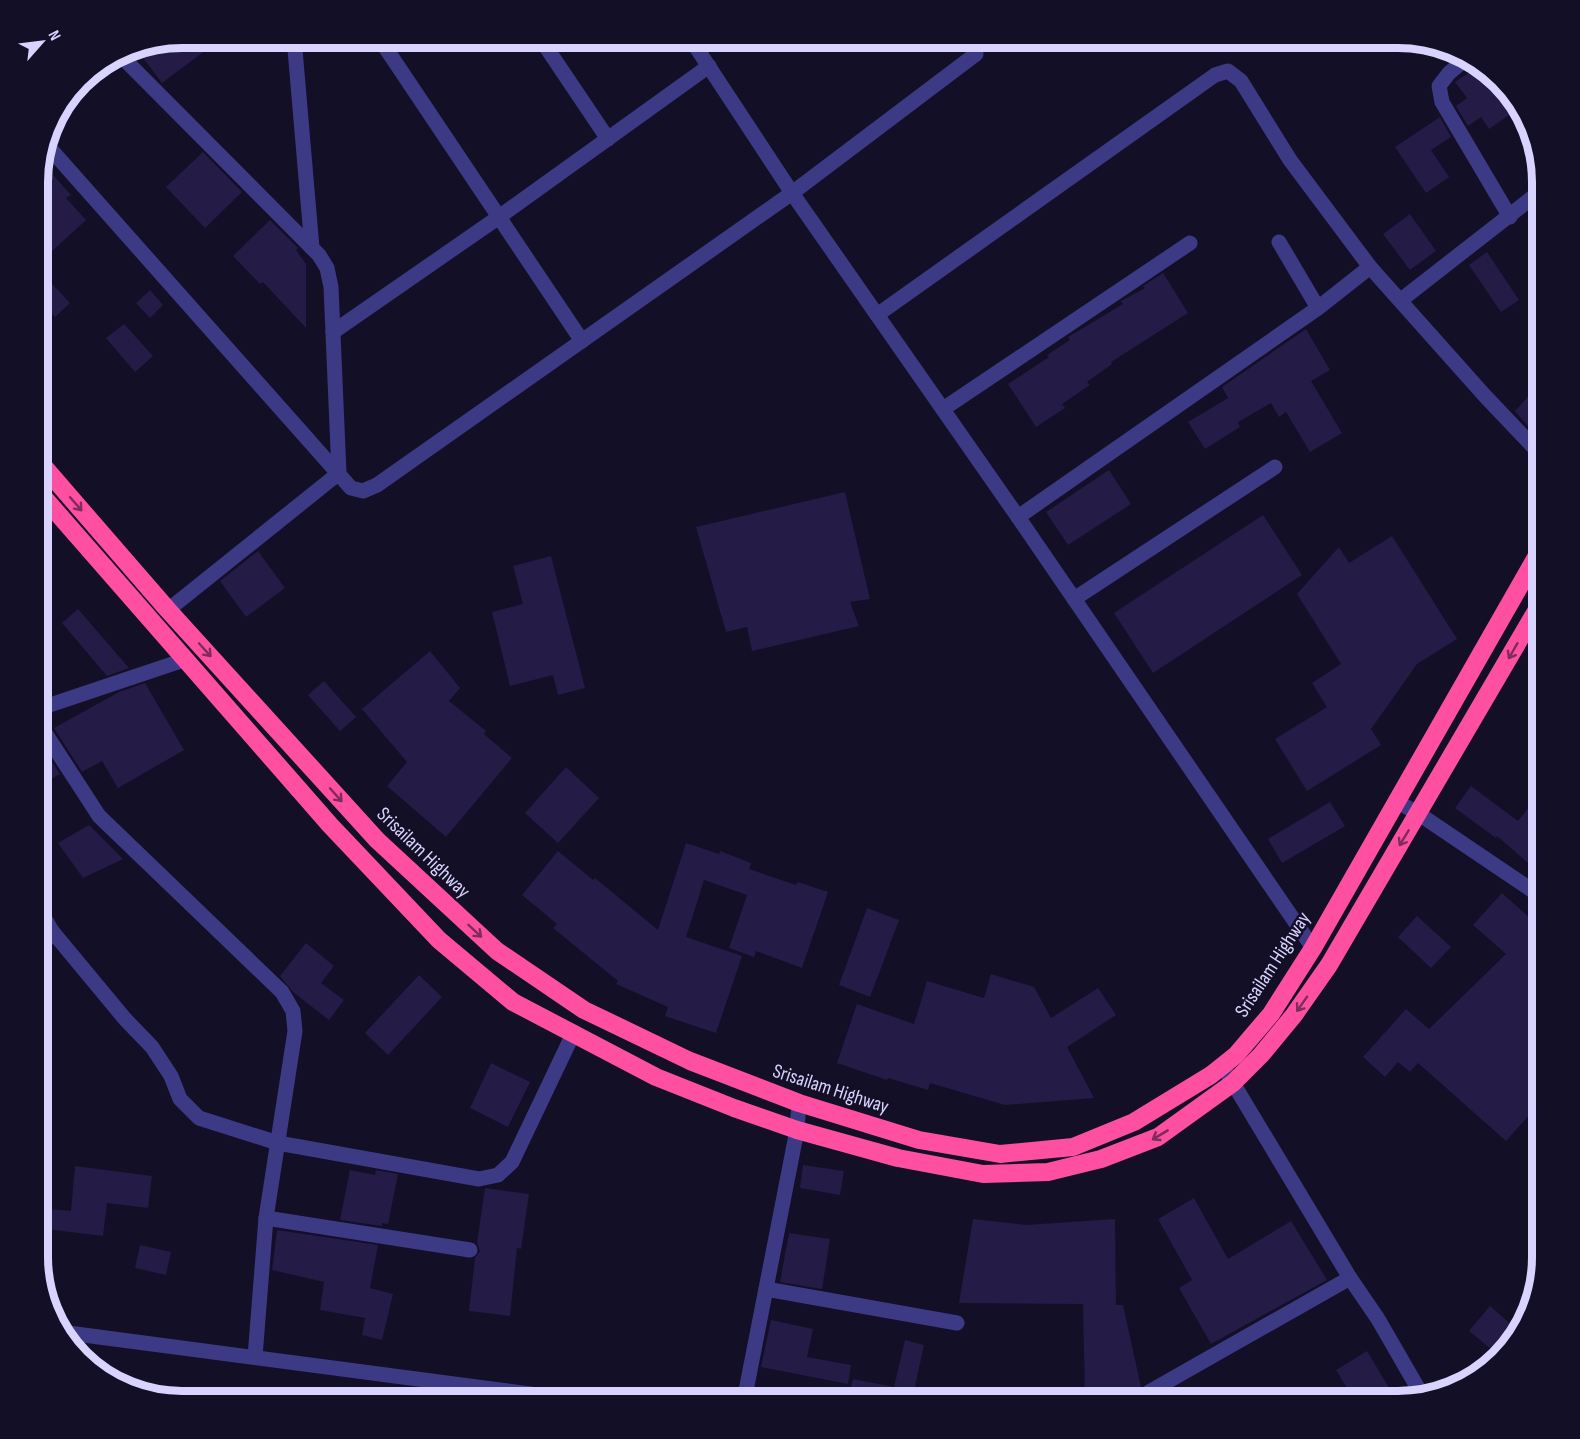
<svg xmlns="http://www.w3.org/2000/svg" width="1580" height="1439" viewBox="0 0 1580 1439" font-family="'Sofia Sans Condensed',sans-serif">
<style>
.water{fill:#0c2248}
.building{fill:#241b47}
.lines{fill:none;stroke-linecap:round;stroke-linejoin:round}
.minor{stroke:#3d3a85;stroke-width:15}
.highway{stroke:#ff4fa3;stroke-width:18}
.oneway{stroke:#7d2c5e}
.labels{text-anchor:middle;stroke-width:5;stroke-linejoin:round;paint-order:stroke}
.street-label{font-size:20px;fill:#d9d4ff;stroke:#130f26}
.rim{fill:none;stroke:#d9d4ff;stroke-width:8}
</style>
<rect width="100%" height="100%" fill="#130f26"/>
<polygon class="water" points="742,38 848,38 820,40 776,52 758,50"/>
<g class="building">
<polygon points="182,38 197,38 206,50 162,83 135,47"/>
<polygon points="1479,66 1500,80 1519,108 1489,129 1481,117 1468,126 1456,106 1467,98 1455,82"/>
<polygon points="1440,117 1451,137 1431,150 1449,177 1426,193 1395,147"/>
<polygon points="203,152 242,192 205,228 166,187"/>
<polygon points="53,175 71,195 66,198 86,220 38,264 38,189"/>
<polygon points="1410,214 1436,251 1410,270 1383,234"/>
<polygon points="270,220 298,248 296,250 306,264 306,328 263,282 260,284 233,256"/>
<polygon points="1487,252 1519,300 1501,312 1469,265"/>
<polygon points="38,269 70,303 55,317 38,299"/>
<polygon points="1163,273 1188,313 1111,362 1112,364 1087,382 1090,385 1062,404 1065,408 1036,427 1008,384 1049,357 1047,355 1070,340 1068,337 1123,304 1121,301 1145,288 1143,286"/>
<polygon points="150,290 163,305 150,318 136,303"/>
<polygon points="124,324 153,356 135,372 106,338"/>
<polygon points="1306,329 1330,370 1311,381 1342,433 1310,452 1286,412 1279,417 1271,403 1238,422 1240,427 1205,449 1188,422 1228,398 1222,387"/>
<polygon points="1542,381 1542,442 1515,411"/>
<polygon points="1109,470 1131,504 1068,545 1046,512"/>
<polygon points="845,492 870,599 850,602 859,626 752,651 747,627 726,632 696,527"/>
<polygon points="1263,515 1302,575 1153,673 1114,613"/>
<polygon points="1392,536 1457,639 1417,664 1371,729 1381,745 1307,791 1275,739 1327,707 1312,683 1341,664 1297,594 1339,547 1349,563"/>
<polygon points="258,551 285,588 246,617 220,581"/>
<polygon points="551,556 585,688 558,695 553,675 510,686 492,612 523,604 513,566"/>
<polygon points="78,609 129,668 107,676 62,623"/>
<polygon points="430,651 460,688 449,701 486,731 484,734 512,758 446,837 387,786 407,762 362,709"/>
<polygon points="324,681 356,717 340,731 308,695"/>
<polygon points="145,683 184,750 118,788 102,761 82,772 54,728 119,692"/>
<polygon points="45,751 60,774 38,786 38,755"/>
<polygon points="566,767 599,798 558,843 525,813"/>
<polygon points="1471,786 1518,821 1542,791 1542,875 1497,836 1496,838 1455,808"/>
<polygon points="1330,802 1345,826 1282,863 1268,839"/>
<polygon points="89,825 123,859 83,878 58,843"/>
<polygon points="686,843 719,854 720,851 751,863 749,869 796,885 798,882 828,892 802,968 756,951 754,957 729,948 747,895 704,880 686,937 742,956 716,1033 665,1016 668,1007 616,984 618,981 553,928 557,924 522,895 558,851 593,880 595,878 658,930"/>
<polygon points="1502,893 1542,929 1542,984 1531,998 1542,1008 1542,1101 1506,1141 1418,1063 1410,1072 1398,1062 1385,1077 1363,1057 1406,1009 1429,1029 1506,954 1473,925"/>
<polygon points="867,908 899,920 870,997 839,985"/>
<polygon points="1417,916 1451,947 1431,968 1398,937"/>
<polygon points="306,943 334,966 321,983 344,1000 329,1020 293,992 280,976"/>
<polygon points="991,974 1034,987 1051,1018 1098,988 1116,1015 1067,1047 1094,1098 1005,1105 930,1083 928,1090 888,1078 887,1080 837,1063 857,1004 914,1024 927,981 984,998"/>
<polygon points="419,975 442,997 388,1055 365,1033"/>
<polygon points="491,1063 530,1082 508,1127 470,1108"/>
<polygon points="803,1165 844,1171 840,1195 800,1188"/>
<polygon points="75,1166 152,1176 148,1208 107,1203 103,1236 38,1228 38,1208 71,1211"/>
<polygon points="350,1170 375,1175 376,1170 398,1174 388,1224 382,1223 382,1226 340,1220"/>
<polygon points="485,1188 529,1194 521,1249 517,1248 510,1316 469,1311 475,1258 480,1251 477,1243"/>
<polygon points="1194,1198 1228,1259 1291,1221 1327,1280 1211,1344 1179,1288 1192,1280 1158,1219"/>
<polygon points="973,1219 1026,1225 1115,1219 1116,1305 1123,1305 1141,1387 1139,1393 1144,1401 1085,1401 1083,1304 959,1303"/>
<polygon points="277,1230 378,1245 370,1288 393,1294 382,1340 362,1335 365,1318 320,1310 324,1282 272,1270"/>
<polygon points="789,1233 830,1239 822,1289 780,1282"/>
<polygon points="140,1245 171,1252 166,1275 135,1268"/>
<polygon points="1490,1306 1516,1329 1496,1353 1469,1331"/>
<polygon points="771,1320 813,1329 807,1357 851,1365 848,1384 761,1367"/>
<polygon points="905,1340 924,1345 914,1391 922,1392 921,1401 847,1401 853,1379 894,1387"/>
<polygon points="1367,1351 1397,1401 1355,1401 1336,1370"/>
</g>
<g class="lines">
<g class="minor">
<polyline points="294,38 312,248"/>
<polyline points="379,38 582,341"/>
<polyline points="540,38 608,139"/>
<polyline points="690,38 792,193 1018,517 1313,948"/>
<polyline points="119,54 319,255 327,268 331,287 339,473 168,610"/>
<polyline points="1467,58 1449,73 1439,86 1442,102 1510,217"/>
<polyline points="46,144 351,488 363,491 377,485 792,193 976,54"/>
<polyline points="1279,242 1318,308"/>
<polyline points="1401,300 1542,190"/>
<polyline points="877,315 1215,75 1228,71 1241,81 1290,160 1370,267"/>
<polyline points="333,332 499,217 709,66"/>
<polyline points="943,409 1190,243"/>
<polyline points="1018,517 1318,308 1370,267 1485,396 1542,456"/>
<polyline points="1074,599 1275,467"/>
<polyline points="38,709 184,660"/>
<polyline points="38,722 99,816 282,992 293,1011 295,1031 266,1218 255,1357"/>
<polyline points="1396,801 1419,814 1542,897"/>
<polyline points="38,907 52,931 125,1019 152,1047 171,1076 180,1099 199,1118 278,1143 479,1179 498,1175 512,1162 574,1032"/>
<polyline points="38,953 52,931"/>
<polyline points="1227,1073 1350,1278 1378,1319 1423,1397"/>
<polyline points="266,1218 470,1250"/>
<polyline points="766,1289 957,1323"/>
<polyline points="61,1332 584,1401"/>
<polyline points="1149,1392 1350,1278"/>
<polyline points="744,1401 797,1130 799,1103"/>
</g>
<g class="highway">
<polyline points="38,460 168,610 377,840 497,951 584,1010 690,1061 799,1103 919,1140 1000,1154 1073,1147 1134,1122 1211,1075 1236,1055 1271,1014 1313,948 1542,547"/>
<polyline points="38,491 330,825 439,940 513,1002 656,1077 734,1108 797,1130 898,1158 983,1174 1048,1172 1101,1159 1158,1137 1233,1083 1261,1055 1294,1015 1329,965 1542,601"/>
</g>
</g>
<defs><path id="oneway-shaft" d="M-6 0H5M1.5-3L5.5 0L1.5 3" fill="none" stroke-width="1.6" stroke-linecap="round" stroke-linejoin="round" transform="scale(1.5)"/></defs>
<g class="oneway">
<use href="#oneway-shaft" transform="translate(76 504) rotate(49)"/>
<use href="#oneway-shaft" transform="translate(205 650) rotate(48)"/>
<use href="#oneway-shaft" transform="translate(1513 651) rotate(120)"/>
<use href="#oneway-shaft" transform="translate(336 795) rotate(48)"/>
<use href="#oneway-shaft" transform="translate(1404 838) rotate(121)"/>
<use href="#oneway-shaft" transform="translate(475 931) rotate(43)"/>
<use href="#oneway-shaft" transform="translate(1302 1004) rotate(125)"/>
<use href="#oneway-shaft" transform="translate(1160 1135) rotate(149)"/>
</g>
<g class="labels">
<g class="street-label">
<text transform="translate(424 852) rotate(44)" y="7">Srisailam Highway</text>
<text transform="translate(1272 964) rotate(-57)" y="7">Srisailam Highway</text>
<text transform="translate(831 1088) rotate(18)" y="7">Srisailam Highway</text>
</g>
</g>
<path d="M0 0H1580V1439H0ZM182 48H1398A134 134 0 0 1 1532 182V1257A134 134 0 0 1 1398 1391H182A134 134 0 0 1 48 1257V182A134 134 0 0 1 182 48Z" fill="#130f26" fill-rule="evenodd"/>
<path class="rim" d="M182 48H1398A134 134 0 0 1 1532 182V1257A134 134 0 0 1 1398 1391H182A134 134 0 0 1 48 1257V182A134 134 0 0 1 182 48Z"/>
<g transform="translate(42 42) rotate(62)" stroke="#130f26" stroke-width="4.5" paint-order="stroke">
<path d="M0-4.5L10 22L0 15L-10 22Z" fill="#d9d4ff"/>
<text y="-9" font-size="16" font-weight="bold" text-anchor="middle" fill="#d9d4ff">N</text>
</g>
</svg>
